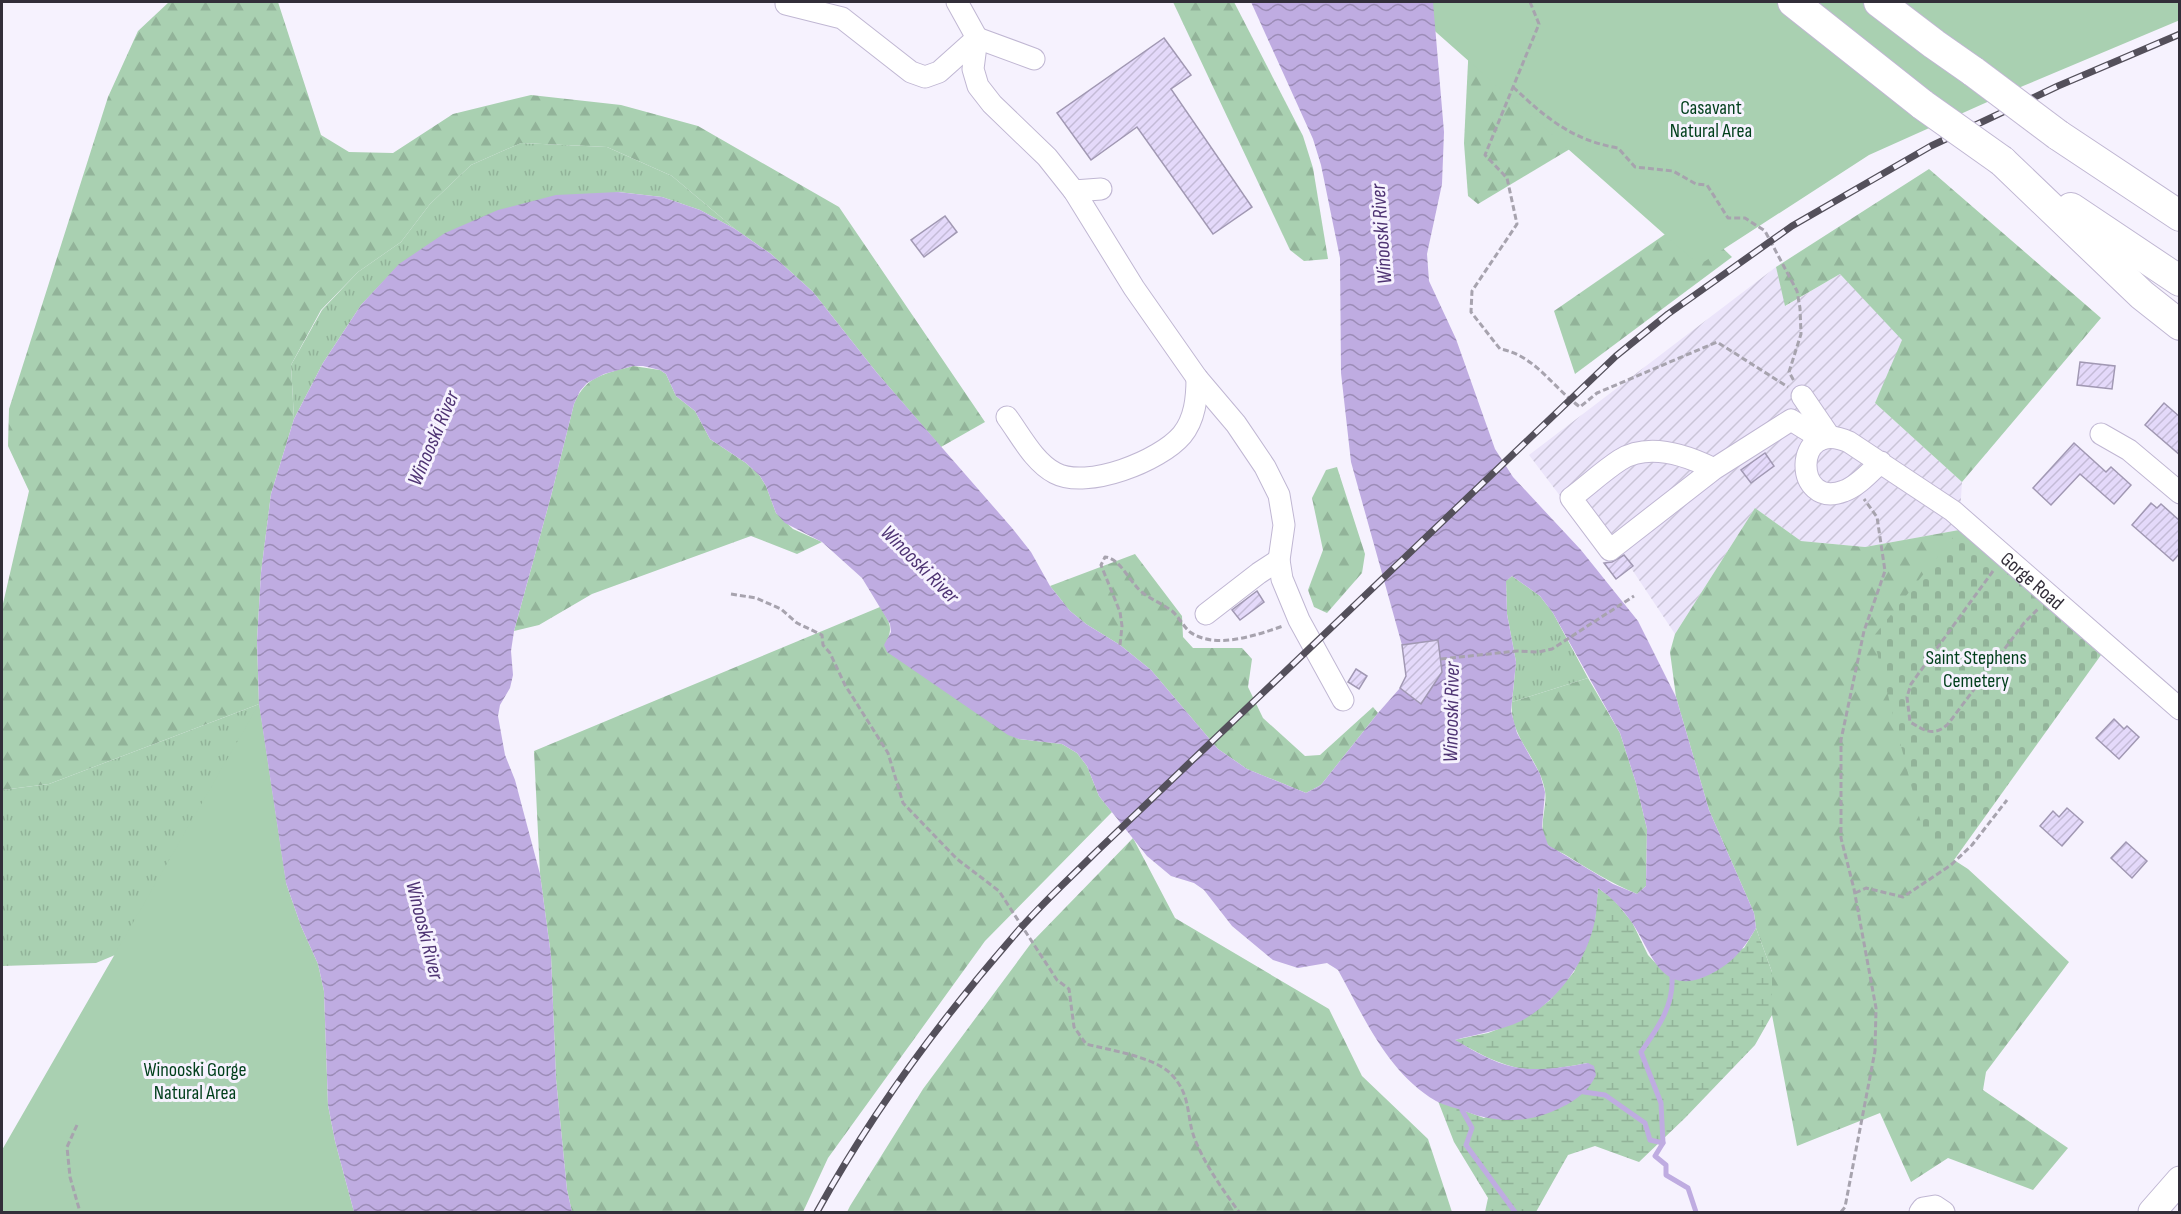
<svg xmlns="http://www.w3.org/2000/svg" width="2181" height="1214" viewBox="0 0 2181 1214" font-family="'Sofia Sans Condensed',sans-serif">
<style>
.industrial{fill:url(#industrial-furrows)}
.grass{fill:url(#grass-tufts)}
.forest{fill:url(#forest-firs)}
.wetland{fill:url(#wetland-marsh)}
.cemetery{fill:url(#cemetery-stones)}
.green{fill:#a9d0b1}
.water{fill:url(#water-waves);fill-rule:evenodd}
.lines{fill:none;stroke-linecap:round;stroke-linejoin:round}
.stream{stroke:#bface1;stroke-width:5}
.building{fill:url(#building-hatch);stroke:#a198b3;stroke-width:1.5}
.minor-casing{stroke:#c0b7d3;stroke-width:23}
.major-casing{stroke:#c0b7d3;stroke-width:29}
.highway-casing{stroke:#c0b7d3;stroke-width:32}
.path{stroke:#a7a3ae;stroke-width:3;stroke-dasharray:6 3;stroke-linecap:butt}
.minor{stroke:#fff;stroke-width:21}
.major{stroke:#fff;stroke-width:27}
.highway{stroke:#fff;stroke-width:30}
.rail-casing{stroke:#54505b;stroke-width:7}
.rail{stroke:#f6f2fe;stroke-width:4.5;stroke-dasharray:14;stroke-linecap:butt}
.highway-bridge-casing{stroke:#c0b7d3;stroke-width:32;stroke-linecap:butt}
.highway-bridge{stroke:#fff;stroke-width:30}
.labels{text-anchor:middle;stroke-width:6;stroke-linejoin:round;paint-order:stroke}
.park-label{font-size:20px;fill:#003f1b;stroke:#f6f2fe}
.street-label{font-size:20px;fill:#322e39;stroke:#f6f2fe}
.water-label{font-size:21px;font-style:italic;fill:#4e3373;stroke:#f6f2fe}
</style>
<defs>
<pattern id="industrial-furrows" width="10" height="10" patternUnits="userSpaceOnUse" patternTransform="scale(1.5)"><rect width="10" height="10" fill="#ebe4fa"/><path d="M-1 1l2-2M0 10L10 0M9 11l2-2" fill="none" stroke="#cac4d7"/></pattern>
<pattern id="grass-tufts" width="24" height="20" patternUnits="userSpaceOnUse" patternTransform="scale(1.5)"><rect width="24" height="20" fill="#a9d0b1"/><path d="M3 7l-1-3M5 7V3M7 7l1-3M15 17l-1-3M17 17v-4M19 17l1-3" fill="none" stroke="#92b399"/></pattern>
<pattern id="forest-firs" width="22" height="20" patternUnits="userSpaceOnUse" patternTransform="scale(1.5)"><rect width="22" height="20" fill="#a9d0b1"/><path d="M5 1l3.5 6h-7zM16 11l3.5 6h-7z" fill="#92b399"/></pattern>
<pattern id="wetland-marsh" width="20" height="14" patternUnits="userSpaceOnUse" patternTransform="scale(1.5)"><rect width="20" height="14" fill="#a9d0b1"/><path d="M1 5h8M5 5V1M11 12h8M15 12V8" fill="none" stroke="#92b399"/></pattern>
<pattern id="cemetery-stones" width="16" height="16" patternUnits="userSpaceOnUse" patternTransform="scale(1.5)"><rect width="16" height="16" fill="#a9d0b1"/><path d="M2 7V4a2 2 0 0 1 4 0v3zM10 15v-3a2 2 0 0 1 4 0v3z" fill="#92b399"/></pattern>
<pattern id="water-waves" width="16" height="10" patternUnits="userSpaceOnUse" patternTransform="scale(1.5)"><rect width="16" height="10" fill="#bface1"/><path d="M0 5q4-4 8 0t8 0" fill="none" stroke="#9c8cb7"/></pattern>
<pattern id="building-hatch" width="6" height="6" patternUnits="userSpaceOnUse" patternTransform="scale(1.5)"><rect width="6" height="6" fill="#e4d9fa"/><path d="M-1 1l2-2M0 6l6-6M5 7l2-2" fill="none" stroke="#c4bbd7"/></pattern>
</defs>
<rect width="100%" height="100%" fill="#f6f2fe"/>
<polygon class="industrial" points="1776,267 1786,306 1840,274 1903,340 1875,403 1962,482 1959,530 1865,547 1801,541 1755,508 1675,634 1631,568 1616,579 1604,563 1608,559 1529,455"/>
<g class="grass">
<polygon points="521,143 607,147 672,176 735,229 700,210 662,197 618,192 399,265 361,305 323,363 294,419 291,365 322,310 358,272 401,242 430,204 471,165"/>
<polygon points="1512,576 1540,596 1553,613 1588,678 1512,702 1516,662 1507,614 1506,581"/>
<polygon points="259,704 286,883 96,963 2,966 2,790 49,784"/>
</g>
<g class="forest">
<polygon points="169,2 278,2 321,135 349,152 393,153 453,114 531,95 621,105 698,126 839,207 985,422 941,447 877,373 813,292 771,254 735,229 672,176 607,147 521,143 471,165 430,204 401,242 358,272 321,310 291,365 294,419 271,494 261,573 257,641 259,704 49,784 2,790 2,608 29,491 8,446 9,409 108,97 138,31"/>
<polygon points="1173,2 1234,2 1303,136 1313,168 1328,259 1304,261 1290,250"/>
<polygon points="1471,2 1700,71 1478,204 1468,196 1464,143"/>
<polygon points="1929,169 2101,318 1962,482 1875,403 1902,340 1840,274 1785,306 1776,267"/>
<polygon points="1690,217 1732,257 1575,374 1554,311"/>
<path d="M633 366 660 370 666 374 676 396 695 411 710 439 746 463 760 476 766 486 776 513 793 529 822 542 797 554 751 536 592 594 539 625 514 631 551 496 574 404C586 375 605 374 633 366Z"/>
<polygon points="1337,467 1365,554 1362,573 1327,613 1314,607 1308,590 1323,550 1312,498 1326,470"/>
<polygon points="1755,508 1801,541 1865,547 1959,530 1954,860 1968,869 2069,962 1986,1072 1983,1090 2068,1148 2033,1190 1948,1158 1911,1182 1880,1113 1797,1146 1772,1015 1772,972 1756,928 1754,913 1709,810 1676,697 1670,652 1675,634"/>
<polygon points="1135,554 1182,616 1183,637 1193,648 1242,648 1252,659 1248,687 1263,718 1305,756 1320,755 1373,707 1378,713 1321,785 1306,793 1247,769 1218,749 1151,670 1120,645 1086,624 1070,611 1050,586"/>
<path d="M880 607C890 623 894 627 885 645L1019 739 1062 744 1077 753 1087 766 1099 796 1112 812 985 941 828 1158 803 1212H572L567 1190 556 1079 551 956 540 874 534 751Z"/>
<path d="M1588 678 1620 733 1636 783 1647 829 1646 886 1637 894C1611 883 1588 869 1564 854 1560 852 1552 849 1548 845 1536 829 1548 808 1545 791 1540 759 1508 736 1512 702Z"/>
<polygon points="1133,838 1175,918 1329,1009 1362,1076 1428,1139 1452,1212 847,1212 850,1206 923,1089 1032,942"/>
</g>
<path class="wetland" d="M1598 888 1613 899 1632 922 1648 955 1665 973 1744 948 1756 928 1772 972V1015L1755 1045 1685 1118 1639 1162 1595 1146 1568 1155 1536 1212H1485L1488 1198 1454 1142 1438 1101 1484 1118 1588 1063C1565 1067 1538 1073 1514 1067 1493 1062 1473 1050 1454 1040L1488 1033 1521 1020 1549 1001 1574 972 1595 919Z"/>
<polygon class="cemetery" points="1959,530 2101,655 1954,860 1925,839 1873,637"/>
<g class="green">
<polygon points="1402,2 2179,2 2180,20 2023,86 1869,155 1699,265"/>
<polygon points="259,704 286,883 301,926 318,964 324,991 328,1105 335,1141 354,1212 2,1212 2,1150"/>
</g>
<path class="water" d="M1251 2H1433L1444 132 1442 184 1427 254 1429 281 1456 339 1495 449 1513 477 1581 550 1638 621 1676 697 1709 810 1754 913 1756 928C1742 952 1730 966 1704 977 1658 996 1650 946 1630 920 1621 907 1611 897 1598 888 1597 898 1597 910 1595 920 1587 961 1558 1001 1521 1021 1500 1031 1477 1034 1455 1040 1473 1050 1493 1063 1514 1067 1538 1072 1565 1067 1588 1063L1594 1066 1596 1075C1586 1097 1565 1107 1543 1115 1518 1123 1491 1121 1467 1112 1457 1108 1445 1106 1436 1101 1387 1072 1364 1017 1338 970L1327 963 1298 968 1273 960 1232 926 1204 890 1194 883 1171 876 1147 856 1099 796 1087 766 1077 753 1062 744 1019 739 1008 735 887 652 884 645 891 632 890 624 862 578 822 542 785 523 776 513 766 486 760 476 746 463 710 439 695 411 676 396 666 374 660 370 643 366H633L604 374 587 383 580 391 574 404 551 496 514 631 511 651 513 675 510 688 500 705 498 716 505 755 515 780 540 874 551 956 556 1079 567 1190 572 1212H354L335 1141 328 1105 324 991 318 964 301 926 286 883 259 704 257 641 261 573 271 494 294 419 323 363 361 305 399 264 445 233 498 210 556 195 618 192 662 197 700 210 735 229 771 254 813 292 877 373 1012 528 1031 552 1050 586 1070 611 1086 624 1120 645 1151 670 1218 749 1247 769 1306 793 1321 785 1378 713 1400 688 1406 676 1402 645 1351 462 1341 373 1340 258 1321 165 1313 139ZM1512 576 1540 596 1553 613 1620 733 1636 783 1647 829 1646 886 1637 894 1613 884 1548 845 1542 827 1545 792 1540 774 1517 733 1511 711 1516 662 1507 614 1506 581Z"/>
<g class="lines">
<g class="stream">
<path d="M1672 977C1674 1006 1657 1029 1641 1052L1661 1103 1663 1143 1655 1156 1666 1165V1175L1688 1188 1696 1212"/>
<polyline points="1584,1092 1605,1095 1645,1123 1650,1140 1663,1143"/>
<polyline points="1462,1110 1472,1128 1466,1145 1515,1212"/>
</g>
</g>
<g class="building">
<polygon points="1164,38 1191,75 1171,89 1252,207 1213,234 1137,127 1091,160 1057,113"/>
<polygon points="945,216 957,232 924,257 911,240"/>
<polygon points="2080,362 2115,366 2112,389 2077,385"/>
<polygon points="2164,403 2180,417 2180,455 2145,425"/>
<polygon points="2074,443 2106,472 2111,467 2131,485 2114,504 2080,474 2051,505 2033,488"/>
<polygon points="1765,453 1774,466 1751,483 1741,470"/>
<polygon points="2151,503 2157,508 2161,504 2180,521 2180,553 2173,561 2132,525"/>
<polygon points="1624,555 1633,566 1616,579 1604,563 1612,562"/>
<polygon points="1257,591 1264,602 1240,620 1232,610"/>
<polygon points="1438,640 1442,672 1421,704 1400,688 1406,676 1402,645"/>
<polygon points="1356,669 1367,676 1359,689 1348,682"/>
<polygon points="2114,719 2124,729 2127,726 2139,737 2119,759 2096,738"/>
<polygon points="2067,808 2083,822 2062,846 2040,826 2053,811 2059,817"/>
<polygon points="2126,842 2147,861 2132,878 2111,858"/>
</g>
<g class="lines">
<defs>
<g id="minor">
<polyline points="957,2 977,38"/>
<polyline points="786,4 842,18 911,72 925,77 939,72 977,38"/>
<polyline points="977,38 973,69 978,86 992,104 1047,157 1074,191 1134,288 1197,378 1236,424 1265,467 1279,495 1284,525 1279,560 1282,579 1299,620 1343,700"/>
<polyline points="977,38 1034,59"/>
<polyline points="1074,191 1101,189"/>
<polyline points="1802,396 1830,437"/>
<path d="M1007 417C1021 436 1034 462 1055 473 1087 490 1160 461 1182 435 1195 419 1197 398 1197 378"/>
<polyline points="2101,434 2129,450 2180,493"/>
<path id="s1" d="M1881 462C1870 472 1858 486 1844 491 1793 511 1792 416 1849 442L1953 511 2180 709"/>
<path d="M1714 469C1686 455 1649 442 1620 460 1603 471 1587 486 1571 498L1610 550 1714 469 1791 420 1822 439"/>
<polyline points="1206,614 1259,573 1279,560"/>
<polyline points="1920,1212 1923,1208 1935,1206 1944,1212"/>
</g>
<polyline id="major" points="2152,1212 2180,1180"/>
<g id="highway">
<polyline points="1793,2 1923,105"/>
<polyline points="1879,2 1934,44 1974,72"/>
<polyline points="2058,135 2180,216"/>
<polyline points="2002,161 2142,295 2180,325"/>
<polyline points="2071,208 2180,281"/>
</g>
</defs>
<use href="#minor" class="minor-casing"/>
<use href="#major" class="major-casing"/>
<use href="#highway" class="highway-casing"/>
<g class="path">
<path d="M1530 2 1539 24 1485 155 1507 178 1517 224 1472 291 1471 312 1500 349C1535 355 1552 387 1580 407L1597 393 1717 342 1788 387"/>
<path d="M1513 87C1546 118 1572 140 1618 148L1635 167 1673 171 1696 184 1707 185 1728 218H1745L1765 231 1797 291 1800 308 1801 334 1789 372 1794 381"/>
<path d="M1993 571 1911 684 1907 697 1910 722C1925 731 1934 737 1948 724L2024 623 2038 609"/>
<path d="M731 594 756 598 781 609 797 623 822 635 823 645 830 653 845 685 888 753 903 803 957 859 999 891 1057 980 1069 989 1074 1027 1086 1044C1109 1050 1155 1057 1171 1074 1193 1097 1185 1117 1196 1142 1207 1168 1223 1190 1239 1212"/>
<path d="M1120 645 1122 626 1120 612 1101 565 1105 557C1118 558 1127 576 1135 585 1145 598 1159 601 1172 611 1179 617 1183 626 1190 632 1215 650 1257 635 1283 626"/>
<polyline points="1441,659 1517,651 1538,652 1552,649 1634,596"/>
<polyline points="1855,893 1866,888 1903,897 1951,865 1972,845 2007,800"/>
<polyline points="77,1125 67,1147 70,1177 80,1212"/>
<polyline points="1841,1212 1845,1207 1875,1051 1876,1008 1854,889 1841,838 1841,740 1864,631 1885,571 1877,517 1864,499"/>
</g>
<use href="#minor" class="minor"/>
<use href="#major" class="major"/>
<use href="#highway" class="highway"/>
<defs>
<path id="rail" d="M817 1212C871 1114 938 1023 1012 938 1037 908 1067 881 1095 853L1616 356 1668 314 1792 226 1931 146 2058 86 2180 34"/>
</defs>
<use href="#rail" class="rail-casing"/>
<use href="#rail" class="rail"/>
<defs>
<g id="highway-bridge">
<polyline points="1974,72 2058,135"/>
<polyline points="1923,105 2002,161"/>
</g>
</defs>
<use href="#highway-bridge" class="highway-bridge-casing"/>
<use href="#highway-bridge" class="highway-bridge"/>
</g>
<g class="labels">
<g class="park-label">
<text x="1711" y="114">Casavant<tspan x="1711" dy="23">Natural Area</tspan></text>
<text x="1976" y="664">Saint Stephens<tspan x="1976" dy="23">Cemetery</tspan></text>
<text x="195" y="1076">Winooski Gorge<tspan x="195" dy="23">Natural Area</tspan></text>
</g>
<g class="street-label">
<text dy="7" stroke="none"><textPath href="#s1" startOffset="394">Gorge Road</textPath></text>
</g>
<g class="water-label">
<text transform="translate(1381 234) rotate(-94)" y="7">Winooski River</text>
<text transform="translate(433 438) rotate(-67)" y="7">Winooski River</text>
<text transform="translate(920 564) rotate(45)" y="7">Winooski River</text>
<text transform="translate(1451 712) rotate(-89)" y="7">Winooski River</text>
<text transform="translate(425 930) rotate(76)" y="7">Winooski River</text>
</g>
</g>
<rect width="2181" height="1214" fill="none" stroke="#322e39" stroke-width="6"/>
</svg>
